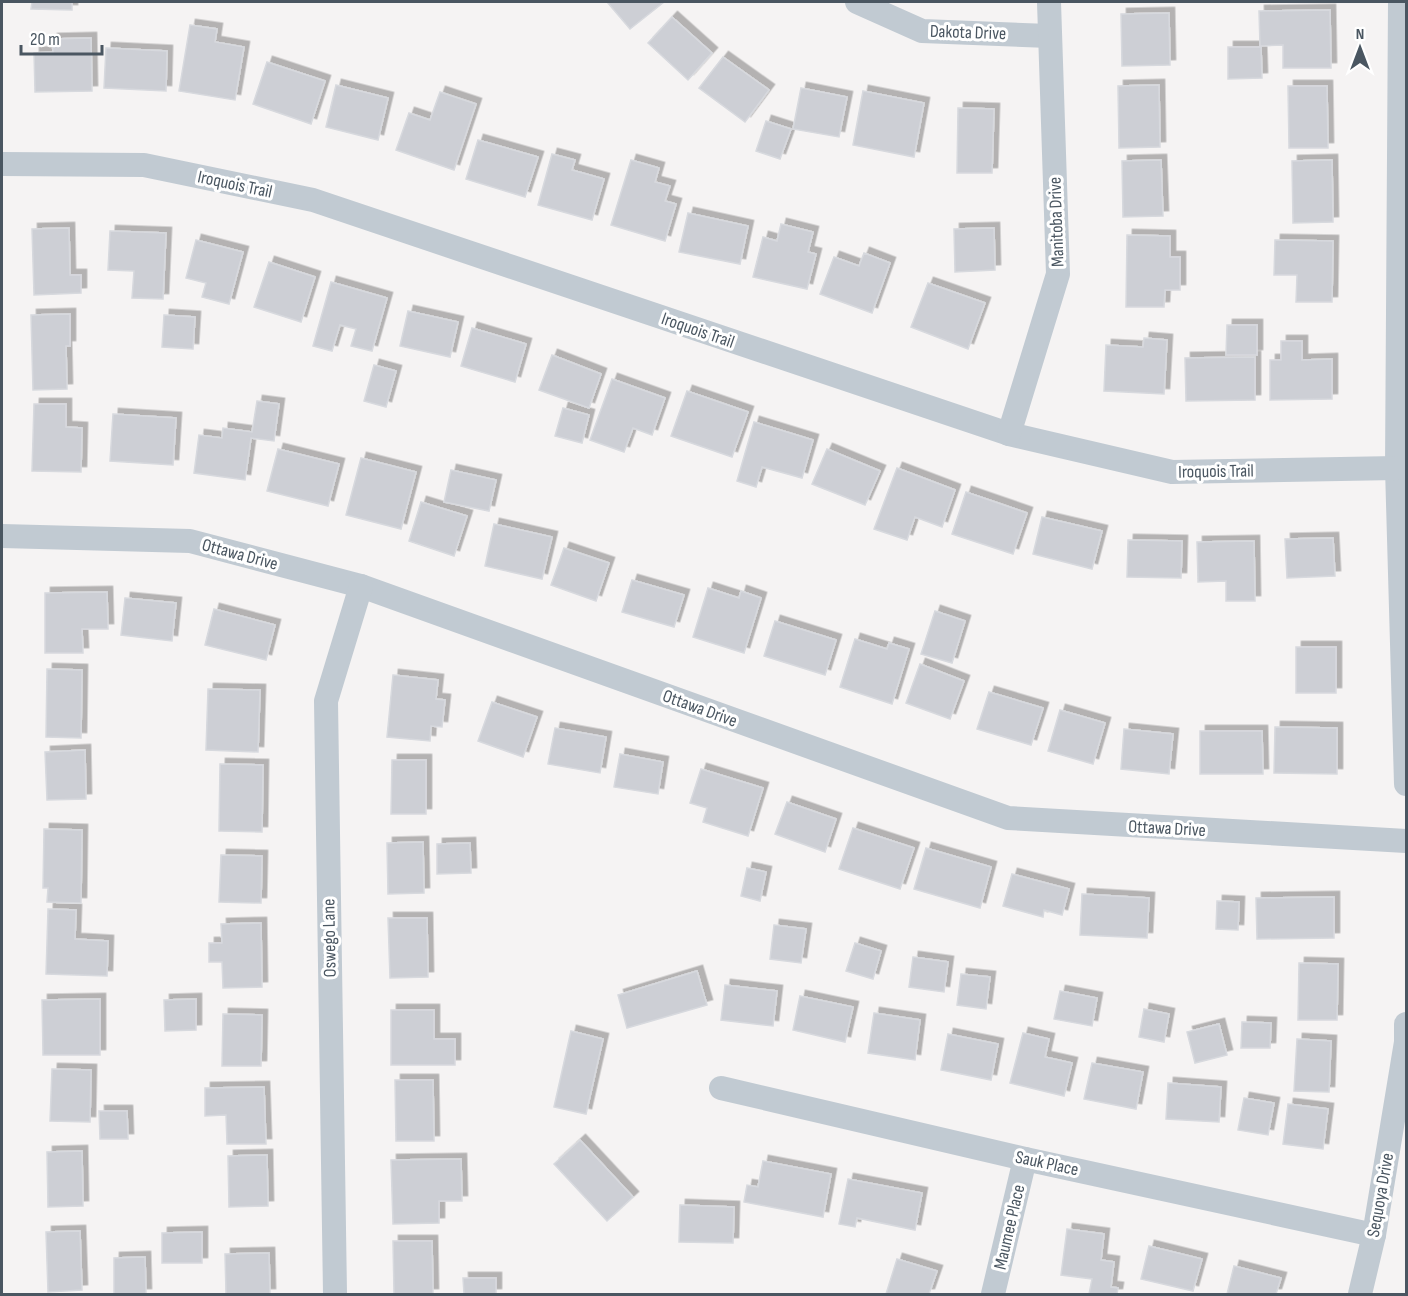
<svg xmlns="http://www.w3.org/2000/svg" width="1408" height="1296" viewBox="0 0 1408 1296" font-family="'Sofia Sans Condensed',sans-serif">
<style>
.building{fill:#cdcfd5;stroke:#d7d9de;stroke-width:1.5;filter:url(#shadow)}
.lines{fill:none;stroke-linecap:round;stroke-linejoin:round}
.street{stroke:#c1cad2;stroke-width:24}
.labels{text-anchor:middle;stroke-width:6;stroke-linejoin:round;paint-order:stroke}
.street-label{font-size:18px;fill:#4a5661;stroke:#fff}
</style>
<defs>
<filter id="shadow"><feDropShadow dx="5.5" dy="-5.5" stdDeviation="0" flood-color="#0004"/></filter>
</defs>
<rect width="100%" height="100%" fill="#f5f3f3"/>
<g class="building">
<polygon points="32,2 72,2 72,10 31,9"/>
<polygon points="607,2 664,2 630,29"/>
<polygon points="1330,10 1331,68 1283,68 1283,45 1260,46 1259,11"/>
<polygon points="1169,13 1170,65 1122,66 1121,14"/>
<polygon points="672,17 712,53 688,80 648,43"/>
<polygon points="190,25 217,29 215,42 244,47 235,100 179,91"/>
<polygon points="91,38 92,91 35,92 34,53 53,52 52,39"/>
<polygon points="1228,47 1261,47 1262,78 1228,79"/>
<polygon points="106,48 167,51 166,91 104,88"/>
<polygon points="723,57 769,90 745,122 699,88"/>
<polygon points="267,62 325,81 311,124 253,104"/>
<polygon points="336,85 388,98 378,140 326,127"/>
<polygon points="1159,85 1160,147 1119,148 1118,86"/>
<polygon points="1288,86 1327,86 1328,148 1289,148"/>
<polygon points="801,88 847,97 839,137 793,129"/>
<polygon points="863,91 924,103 914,157 853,145"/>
<polygon points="440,92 476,104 454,170 396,150 409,113 430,120"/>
<polygon points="958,108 994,109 992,173 957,173"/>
<polygon points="766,121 791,129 780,159 756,151"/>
<polygon points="478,140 538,157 525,197 466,179"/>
<polygon points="552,154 575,160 572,170 604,179 592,220 538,205"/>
<polygon points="631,160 659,168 655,182 670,186 665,201 676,204 665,241 611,225"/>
<polygon points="1161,160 1163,216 1123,217 1122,161"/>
<polygon points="1332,160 1333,222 1293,223 1292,161"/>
<polygon points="688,213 748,226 740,264 679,252"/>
<polygon points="781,224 813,232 808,252 816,254 807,289 753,277 763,237 777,241"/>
<polygon points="69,228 70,275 81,275 81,293 34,295 32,229"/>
<polygon points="994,228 995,270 955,272 954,229"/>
<polygon points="110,231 166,233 163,299 132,298 134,271 108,270"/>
<polygon points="1127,235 1170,236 1170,257 1180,257 1180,290 1165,290 1164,307 1126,307"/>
<polygon points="196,240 243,252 229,304 202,297 206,283 186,278"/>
<polygon points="1275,240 1333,241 1332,302 1296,302 1297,275 1274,275"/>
<polygon points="864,253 890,263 872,313 820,294 834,257 859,266"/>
<polygon points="269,262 315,277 301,322 254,307"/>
<polygon points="331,282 387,298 372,351 351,346 356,329 340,325 332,351 313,346"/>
<polygon points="928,283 985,303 968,349 911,327"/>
<polygon points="408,311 458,322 450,357 400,346"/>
<polygon points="70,314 70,346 66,346 67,389 33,390 31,315"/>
<polygon points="164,315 195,317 193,349 162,347"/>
<polygon points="1227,325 1257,325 1257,355 1226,355"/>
<polygon points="472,328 526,344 515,382 461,366"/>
<polygon points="1144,338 1167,340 1164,394 1104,391 1106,345 1143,347"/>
<polygon points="1281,341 1302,341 1302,360 1332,359 1332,399 1270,400 1270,360 1281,360"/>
<polygon points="552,355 601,374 589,408 539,390"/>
<polygon points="1255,357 1255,400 1186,401 1185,358"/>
<polygon points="374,365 396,371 386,407 364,401"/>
<polygon points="612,379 665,398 652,435 633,428 624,452 590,440"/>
<polygon points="687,391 748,412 732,457 671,436"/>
<polygon points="257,401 279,404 274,441 251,438 245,480 194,473 199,435 222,438 223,428 252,432"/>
<polygon points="34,404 66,404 66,427 82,428 81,472 32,471"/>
<polygon points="563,408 589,415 582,443 555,436"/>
<polygon points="113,414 176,418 173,465 110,461"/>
<polygon points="754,422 813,440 802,478 762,467 756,487 737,481"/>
<polygon points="278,449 339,464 328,506 267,491"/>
<polygon points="827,449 880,471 865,505 812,484"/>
<polygon points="361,458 416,472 401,529 346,515"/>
<polygon points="897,468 955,490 942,527 915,517 907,540 874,529"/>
<polygon points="451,470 496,480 489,511 444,502"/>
<polygon points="966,492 1027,513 1013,554 952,534"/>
<polygon points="421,502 467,516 454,556 409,541"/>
<polygon points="1042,517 1102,531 1092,569 1033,554"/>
<polygon points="494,524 552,537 542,579 485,566"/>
<polygon points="1333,538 1335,576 1287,578 1285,539"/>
<polygon points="1128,540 1182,541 1181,578 1127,577"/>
<polygon points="1254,541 1255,601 1226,601 1226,581 1198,582 1197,542"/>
<polygon points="564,548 609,563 596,601 551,585"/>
<polygon points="632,580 684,595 674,627 622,612"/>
<polygon points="708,588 739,598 741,591 761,598 744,653 693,637"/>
<polygon points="107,592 108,629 82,629 83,653 45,653 45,593"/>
<polygon points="125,598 176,603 172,641 121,635"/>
<polygon points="214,609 275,625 266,660 205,645"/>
<polygon points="935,611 965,621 952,663 921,654"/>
<polygon points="775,621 836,640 825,675 764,656"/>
<polygon points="855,639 887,649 889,643 909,649 892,704 840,687"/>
<rect x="1296" y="647" width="40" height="46"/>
<polygon points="920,664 964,681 950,719 906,703"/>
<polygon points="47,669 82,670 81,738 46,737"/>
<polygon points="393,675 438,680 436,699 445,700 442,727 431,726 430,741 387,737"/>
<polygon points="208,689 260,690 258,752 206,750"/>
<polygon points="989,692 1043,708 1031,745 977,729"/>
<polygon points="492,702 537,717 523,757 478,741"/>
<polygon points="1060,710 1105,723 1093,764 1048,751"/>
<polygon points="1275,727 1337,728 1337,774 1274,773"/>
<polygon points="555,728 606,737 600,773 548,764"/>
<polygon points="1124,729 1173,734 1169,774 1121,769"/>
<polygon points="1200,731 1262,731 1263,774 1200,774"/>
<polygon points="85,750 86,799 47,800 45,752"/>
<polygon points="620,754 663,762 658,794 614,787"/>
<polygon points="392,760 426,760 426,814 391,814"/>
<polygon points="220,764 263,765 262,832 219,831"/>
<polygon points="701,769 763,788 748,836 703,822 707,808 690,803"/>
<polygon points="787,802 836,819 825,852 775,834"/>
<polygon points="853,828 914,848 900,889 839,869"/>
<polygon points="44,829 82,830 81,903 47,902 48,888 43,888"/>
<polygon points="423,842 424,893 388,894 387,843"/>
<polygon points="470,843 471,873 437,874 437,844"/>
<polygon points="926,848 991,867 980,908 914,889"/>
<polygon points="221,855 262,856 261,903 219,902"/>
<polygon points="747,868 766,872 760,901 741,896"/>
<polygon points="1012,874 1069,889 1062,915 1044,910 1043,917 1003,906"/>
<polygon points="1082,894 1149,898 1147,938 1080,935"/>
<polygon points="1334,897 1334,938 1257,939 1256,898"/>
<polygon points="1217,901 1239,902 1238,930 1216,929"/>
<polygon points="48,909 76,910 75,939 108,941 107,976 46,974"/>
<polygon points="388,918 427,918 428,977 390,978"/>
<polygon points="261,923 262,987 223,988 222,962 209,962 209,943 222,943 221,924"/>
<polygon points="774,925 806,929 801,963 770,959"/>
<polygon points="855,943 881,951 873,979 846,971"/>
<polygon points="913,957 948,962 944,992 909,987"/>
<polygon points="1299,963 1338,964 1337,1020 1298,1020"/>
<polygon points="697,971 707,1005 627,1028 618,995"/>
<polygon points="961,974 990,977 986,1009 957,1005"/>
<polygon points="725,985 777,991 773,1026 721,1020"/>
<polygon points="1060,991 1097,998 1092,1026 1054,1019"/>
<polygon points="800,996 853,1007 845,1042 793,1030"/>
<polygon points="100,999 100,1055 43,1055 42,1000"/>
<polygon points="196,999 196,1030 165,1031 164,1000"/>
<polygon points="1144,1009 1169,1014 1164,1042 1139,1037"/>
<polygon points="391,1010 434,1010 434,1039 455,1039 455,1065 391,1065"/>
<polygon points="874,1013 920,1020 915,1060 868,1053"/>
<polygon points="223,1014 262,1015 261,1066 222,1066"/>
<polygon points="1242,1022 1271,1023 1270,1048 1241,1048"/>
<polygon points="1219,1024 1227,1055 1195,1063 1187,1032"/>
<polygon points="571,1031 603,1039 586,1114 554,1107"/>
<polygon points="1023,1033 1049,1039 1045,1057 1072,1063 1064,1096 1010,1083"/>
<polygon points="948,1034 998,1044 991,1080 941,1070"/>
<polygon points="1297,1039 1331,1041 1329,1092 1294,1091"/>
<polygon points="1092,1063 1143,1072 1136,1109 1084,1099"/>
<polygon points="52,1069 91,1070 90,1122 50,1121"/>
<polygon points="395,1080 433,1080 434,1141 396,1141"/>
<polygon points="1168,1083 1221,1087 1219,1122 1166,1119"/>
<polygon points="264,1087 266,1144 227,1144 226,1115 205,1116 205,1088"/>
<polygon points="1244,1098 1274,1103 1268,1135 1238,1130"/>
<polygon points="1288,1104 1328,1109 1323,1149 1283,1144"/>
<polygon points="99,1111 127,1111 128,1139 100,1139"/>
<polygon points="580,1140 633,1197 607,1221 554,1164"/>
<polygon points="82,1151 83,1206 48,1207 47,1152"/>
<polygon points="267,1155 268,1206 229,1207 228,1156"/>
<polygon points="461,1159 462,1201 439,1201 439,1223 393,1224 391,1160"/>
<polygon points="763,1161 831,1174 823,1217 744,1202 747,1185 758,1187"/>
<polygon points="848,1179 922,1193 915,1230 857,1218 855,1227 839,1224"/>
<polygon points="680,1205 734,1207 733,1243 679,1242"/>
<polygon points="1067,1229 1104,1234 1101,1260 1114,1262 1111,1287 1118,1288 1117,1294 1089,1294 1092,1279 1061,1275"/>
<polygon points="80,1231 82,1290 48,1292 46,1232"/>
<polygon points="202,1232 202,1263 162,1263 162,1233"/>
<polygon points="393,1241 432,1241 433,1294 394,1294"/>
<polygon points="1149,1246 1202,1259 1193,1291 1141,1279"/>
<polygon points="269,1253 270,1294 226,1294 225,1254"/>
<polygon points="145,1257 146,1294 114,1294 114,1258"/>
<polygon points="897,1259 937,1271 929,1294 886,1294"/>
<polygon points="1234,1266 1281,1278 1276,1294 1227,1294"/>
<polygon points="463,1278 496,1278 496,1294 464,1294"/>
</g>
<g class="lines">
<g class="street">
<polyline points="857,2 922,31 1049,36"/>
<polyline points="1400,2 1397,468 1406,784"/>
<polyline points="2,164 144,165 313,200 1009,434 1172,472 1397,468"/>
<polyline points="1009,434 1058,274 1049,2"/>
<polyline points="2,536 190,541 361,586 1008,818 1406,841"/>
<polyline points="721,1088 1025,1159 1374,1235"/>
<polyline points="335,1294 326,701 361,586"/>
<polyline points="993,1294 1025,1159"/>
<polyline points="1360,1294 1374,1235 1406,1042 1406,1024"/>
</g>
</g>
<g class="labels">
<g class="street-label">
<text transform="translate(968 32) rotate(2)" y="6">Dakota Drive</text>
<text transform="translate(235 184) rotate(12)" y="6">Iroquois Trail</text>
<text transform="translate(1056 222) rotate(-92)" y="6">Manitoba Drive</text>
<text transform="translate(698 330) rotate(19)" y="6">Iroquois Trail</text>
<text transform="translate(1216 471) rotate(-1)" y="6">Iroquois Trail</text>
<text transform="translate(240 554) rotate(15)" y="6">Ottawa Drive</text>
<text transform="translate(700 708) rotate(20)" y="6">Ottawa Drive</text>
<text transform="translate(1167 828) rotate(3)" y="6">Ottawa Drive</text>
<text transform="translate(329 938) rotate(-91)" y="6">Oswego Lane</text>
<text transform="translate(1047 1163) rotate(12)" y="6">Sauk Place</text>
<text transform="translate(1380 1195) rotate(-80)" y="6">Sequoya Drive</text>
<text transform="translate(1009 1227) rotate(-77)" y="6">Maumee Place</text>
</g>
</g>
<rect width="1408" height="1296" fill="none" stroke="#4a5661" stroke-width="6"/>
<g transform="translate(1360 48)" stroke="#ffffff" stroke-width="4.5" paint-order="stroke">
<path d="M0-4.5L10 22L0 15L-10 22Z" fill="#4a5661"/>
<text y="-9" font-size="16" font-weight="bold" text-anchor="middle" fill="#4a5661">N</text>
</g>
<path d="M21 45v9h81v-9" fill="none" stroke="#4a5661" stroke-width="3"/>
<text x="30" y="45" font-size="18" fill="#4a5661" stroke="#ffffff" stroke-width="4.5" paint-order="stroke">20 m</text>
</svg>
